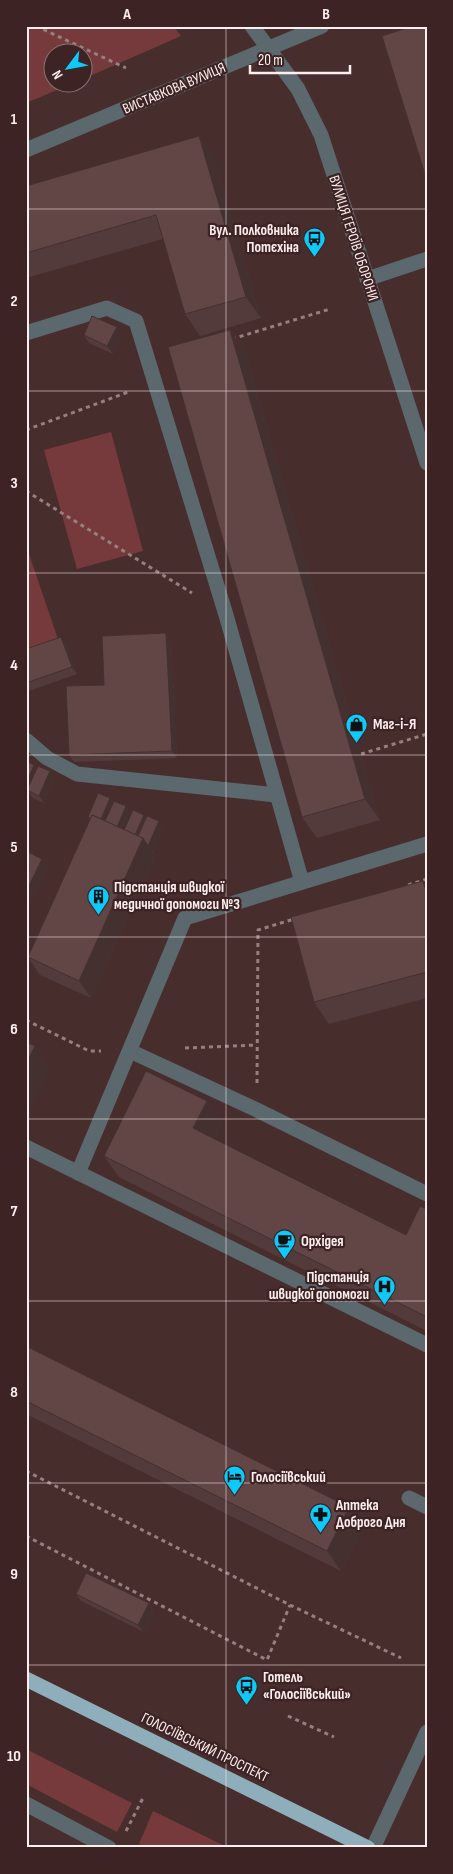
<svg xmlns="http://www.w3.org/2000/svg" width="453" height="1874" viewBox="0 0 453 1874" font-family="'Sofia Sans Condensed',sans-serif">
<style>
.green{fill:#763a3c}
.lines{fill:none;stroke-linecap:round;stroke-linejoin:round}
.path{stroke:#95807f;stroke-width:3;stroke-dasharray:4 4;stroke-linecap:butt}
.minor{stroke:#5b686d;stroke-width:15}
.highway{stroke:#8daeba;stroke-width:15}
.wall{fill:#543b3b}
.shaded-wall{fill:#453030}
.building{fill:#624545;stroke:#453030}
.grid{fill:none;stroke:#fdefee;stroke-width:1;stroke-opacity:0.55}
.labels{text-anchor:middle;stroke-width:4.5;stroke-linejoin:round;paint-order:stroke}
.street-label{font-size:15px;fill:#fdefee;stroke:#3d2323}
.poi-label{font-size:15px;font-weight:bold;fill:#fdefee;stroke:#3d2323;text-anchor:start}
.neatline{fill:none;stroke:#fdefee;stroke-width:2}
.grid-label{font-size:16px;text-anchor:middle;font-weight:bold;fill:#fdefee}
</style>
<rect width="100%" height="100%" fill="#482d2d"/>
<g class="green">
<polygon points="26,26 173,26 181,36 83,79 82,52 52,52 52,82 74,83 26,103"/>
<polygon points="111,432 143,551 77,569 44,450"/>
<polygon points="26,545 59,642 26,653"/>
<polygon points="26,1749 132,1803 117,1832 26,1784"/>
<polygon points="153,1811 229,1848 145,1848 139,1844"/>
</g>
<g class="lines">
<g class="path">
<polyline points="28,26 38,27 126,68"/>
<polyline points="232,339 330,309"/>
<polyline points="26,430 131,391"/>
<polyline points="26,491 192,593"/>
<polyline points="361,754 427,734"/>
<polyline points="408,885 427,879"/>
<polyline points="26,1020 89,1051 101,1051"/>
<polyline points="185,1048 257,1045"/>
<polyline points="257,1083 258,930 294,919"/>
<polyline points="26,1471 290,1605 401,1658"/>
<polyline points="26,1536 267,1660 290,1605"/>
<polyline points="288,1716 334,1737"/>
<polyline points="126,1831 144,1796"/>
</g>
<g class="minor">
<polyline points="252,26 298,89 321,135 427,463"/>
<polyline points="26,150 322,26"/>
<polyline points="367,279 427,259"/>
<polyline points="26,333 107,308 136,321 226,615 302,882"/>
<polyline points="26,740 47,758 77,774 277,795"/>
<polyline points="130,1051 257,1110 427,1194"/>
<polyline points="26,1147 427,1345"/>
<polyline points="78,1173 185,918 427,844"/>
<polyline points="409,1498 427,1507"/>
<polyline points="26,1804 109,1848"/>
<polyline points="373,1848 427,1732"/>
</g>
<polyline class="highway" points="26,1679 368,1848"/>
</g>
<g class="wall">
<polygon points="199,136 214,158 261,318 200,336 185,314 163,239 26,278 26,186"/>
<polygon points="230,330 245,351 380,820 317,838 302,817"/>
<polygon points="122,334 113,354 89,343 84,335"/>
<polygon points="171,641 177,758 74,762 69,755 104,685"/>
<polygon points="66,644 77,674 26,692 26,649"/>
<polygon points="26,761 34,765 37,769 55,779 44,803 33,798 30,794 29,797 26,795"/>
<polygon points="110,798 113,803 131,814 159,821 164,829 153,853 155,856 91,998 40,975 28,957 90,820 88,817"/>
<polygon points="427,886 427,998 329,1024 314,1002"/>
<polygon points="207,1101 222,1123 214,1139 406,1235 427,1209 427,1331 119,1177 104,1156"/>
<polygon points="26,1346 363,1527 341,1571 26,1414"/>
<polygon points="76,1594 149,1603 154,1611 144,1632 81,1601"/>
</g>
<g class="shaded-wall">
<polygon points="199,136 214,158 261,318 246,297"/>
<polygon points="117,327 122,334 113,354 107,346"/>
<polygon points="230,330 245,351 380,820 365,799"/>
<polygon points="166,633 171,641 177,758 172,751"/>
<polygon points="61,637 66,644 77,674 72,667"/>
<polygon points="34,765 40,772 27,790 30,794 29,797 26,792 26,784"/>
<polygon points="50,771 55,779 44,803 39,796"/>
<polygon points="110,798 116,806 103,825 100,823"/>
<polygon points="126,806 131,814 121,838 116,830"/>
<polygon points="144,815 149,822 136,840 134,839"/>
<polygon points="159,821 164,829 154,853 148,846"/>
<polygon points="143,838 155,856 91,998 79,981"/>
<polygon points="42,859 48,866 26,910 26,892"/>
<polygon points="423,881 427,886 427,894"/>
<polygon points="35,1046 50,1068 26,1118 26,1064"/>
<polygon points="207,1101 222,1123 208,1150 193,1128"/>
<polygon points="349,1507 363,1527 341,1571 327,1551"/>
<polygon points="149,1603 154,1611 144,1632 138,1625"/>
</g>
<g class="building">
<polygon points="413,26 427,26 427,181 382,36"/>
<polygon points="199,136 246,297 185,314 156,215 26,253 26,186"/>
<polygon points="92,316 117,327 107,346 84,335"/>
<polygon points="230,330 365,799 302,817 168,347"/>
<polygon points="166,633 172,751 69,755 66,686 104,685 102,636"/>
<polygon points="61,637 72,667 26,683 26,649"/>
<polygon points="26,761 34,765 26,784"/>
<polygon points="38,766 50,771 39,796 27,790"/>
<polygon points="98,793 110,798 101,819 92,815 91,819 88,817"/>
<polygon points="114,801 126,806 117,827 105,821"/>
<polygon points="133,810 144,815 135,835 124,830"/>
<polygon points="92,815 143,838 79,981 28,957"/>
<polygon points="147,816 159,821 148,846 143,838 138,836"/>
<polygon points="26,851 42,859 26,892"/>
<polygon points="423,881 427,894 427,972 314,1002 291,917"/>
<polygon points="26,1042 35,1046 26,1064"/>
<polygon points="146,1071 207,1101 193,1128 406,1235 420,1206 427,1209 427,1317 104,1156"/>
<polygon points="26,1346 349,1507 327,1551 26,1401"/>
<polygon points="86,1573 149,1603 138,1625 76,1594"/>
</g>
<path class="grid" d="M226 26V1848M26 209H427M26 391H427M26 573H427M26 755H427M26 937H427M26 1119H427M26 1301H427M26 1483H427M26 1665H427"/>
<defs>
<symbol id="bus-pin" viewBox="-11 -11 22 30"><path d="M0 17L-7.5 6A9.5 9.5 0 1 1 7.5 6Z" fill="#0ccafa" stroke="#3d2323"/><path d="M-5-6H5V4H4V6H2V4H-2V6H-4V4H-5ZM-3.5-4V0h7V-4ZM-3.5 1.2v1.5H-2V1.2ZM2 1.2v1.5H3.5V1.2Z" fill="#111"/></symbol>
<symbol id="shop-pin" viewBox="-11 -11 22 30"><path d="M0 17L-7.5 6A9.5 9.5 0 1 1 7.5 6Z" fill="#0ccafa" stroke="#3d2323"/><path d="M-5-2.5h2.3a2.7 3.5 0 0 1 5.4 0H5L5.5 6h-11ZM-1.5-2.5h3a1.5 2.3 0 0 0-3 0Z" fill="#111"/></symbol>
<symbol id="building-pin" viewBox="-11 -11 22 30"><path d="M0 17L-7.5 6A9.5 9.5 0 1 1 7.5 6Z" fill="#0ccafa" stroke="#3d2323"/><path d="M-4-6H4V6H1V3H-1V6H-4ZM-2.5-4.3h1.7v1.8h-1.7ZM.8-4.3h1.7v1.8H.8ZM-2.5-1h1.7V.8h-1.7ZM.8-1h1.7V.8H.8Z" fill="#111"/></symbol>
<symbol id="cafe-pin" viewBox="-11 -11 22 30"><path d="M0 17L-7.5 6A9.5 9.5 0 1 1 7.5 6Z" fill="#0ccafa" stroke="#3d2323"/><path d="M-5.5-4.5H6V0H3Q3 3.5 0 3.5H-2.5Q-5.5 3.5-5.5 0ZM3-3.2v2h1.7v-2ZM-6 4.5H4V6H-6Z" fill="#111"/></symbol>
<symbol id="hospital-pin" viewBox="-11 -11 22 30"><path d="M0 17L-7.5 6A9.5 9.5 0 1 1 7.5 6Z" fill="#0ccafa" stroke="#3d2323"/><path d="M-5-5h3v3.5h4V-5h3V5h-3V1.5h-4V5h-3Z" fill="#111"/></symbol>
<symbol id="hotel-pin" viewBox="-11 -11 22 30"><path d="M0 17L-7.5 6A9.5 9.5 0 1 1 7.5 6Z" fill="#0ccafa" stroke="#3d2323"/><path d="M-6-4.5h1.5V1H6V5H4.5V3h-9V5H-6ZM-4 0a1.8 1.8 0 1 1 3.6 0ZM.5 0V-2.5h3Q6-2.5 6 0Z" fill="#111"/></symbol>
<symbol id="pharmacy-pin" viewBox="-11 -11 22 30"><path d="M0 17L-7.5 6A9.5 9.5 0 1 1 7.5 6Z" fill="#0ccafa" stroke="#3d2323"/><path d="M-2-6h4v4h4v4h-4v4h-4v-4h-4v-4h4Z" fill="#111"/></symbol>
</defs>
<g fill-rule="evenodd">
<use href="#bus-pin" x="302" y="226" width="25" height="34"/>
<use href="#shop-pin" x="344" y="712" width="25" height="34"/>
<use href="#building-pin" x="86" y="884" width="25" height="34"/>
<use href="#cafe-pin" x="272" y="1228" width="25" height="34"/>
<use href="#hospital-pin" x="372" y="1274" width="25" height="34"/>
<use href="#hotel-pin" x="222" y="1464" width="25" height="34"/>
<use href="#pharmacy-pin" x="308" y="1502" width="25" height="34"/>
<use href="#bus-pin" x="234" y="1674" width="25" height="34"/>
</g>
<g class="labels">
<g class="street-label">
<text transform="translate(174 88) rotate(-23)" y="5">ВИСТАВКОВА ВУЛИЦЯ</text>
<text transform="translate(354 238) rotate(72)" y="5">ВУЛИЦЯ ГЕРОЇВ ОБОРОНИ</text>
<text transform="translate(205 1747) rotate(26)" y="5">ГОЛОСІЇВСЬКИЙ ПРОСПЕКТ</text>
</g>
<g class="poi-label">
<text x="299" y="235" text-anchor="end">Вул. Полковника<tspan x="299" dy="17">Потєхіна</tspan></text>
<text x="373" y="729">Маг-і-Я</text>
<text x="114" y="892">Підстанція швидкої<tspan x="114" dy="17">медичної допомоги №3</tspan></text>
<text x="301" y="1246">Орхідея</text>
<text x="369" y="1282" text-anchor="end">Підстанція<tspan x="369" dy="17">швидкої допомоги</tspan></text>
<text x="251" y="1482">Голосіївський</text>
<text x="336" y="1510">Аптека<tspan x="336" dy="17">Доброго Дня</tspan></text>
<text x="263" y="1682">Готель<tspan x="263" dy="17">«Голосіївський»</tspan></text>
</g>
</g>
<rect width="453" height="1874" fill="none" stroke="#3d2323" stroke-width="55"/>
<g transform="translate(68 68) rotate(238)"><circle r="24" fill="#3d2323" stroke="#8a7574"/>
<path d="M0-4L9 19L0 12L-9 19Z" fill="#0ccafa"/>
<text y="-8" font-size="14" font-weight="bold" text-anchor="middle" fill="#fdefee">N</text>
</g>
<path d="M250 65v8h100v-8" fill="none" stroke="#fdefee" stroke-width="2.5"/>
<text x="258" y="65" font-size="15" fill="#fdefee" stroke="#3d2323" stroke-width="4" paint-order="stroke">20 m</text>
<rect x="28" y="28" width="398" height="1818" class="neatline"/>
<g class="grid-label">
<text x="127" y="19">A</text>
<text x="326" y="19">B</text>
<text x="14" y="124">1</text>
<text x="14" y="306">2</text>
<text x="14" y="488">3</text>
<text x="14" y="670">4</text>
<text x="14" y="852">5</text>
<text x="14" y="1034">6</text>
<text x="14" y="1216">7</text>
<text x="14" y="1397">8</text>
<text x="14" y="1579">9</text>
<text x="14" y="1761">10</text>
</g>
</svg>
